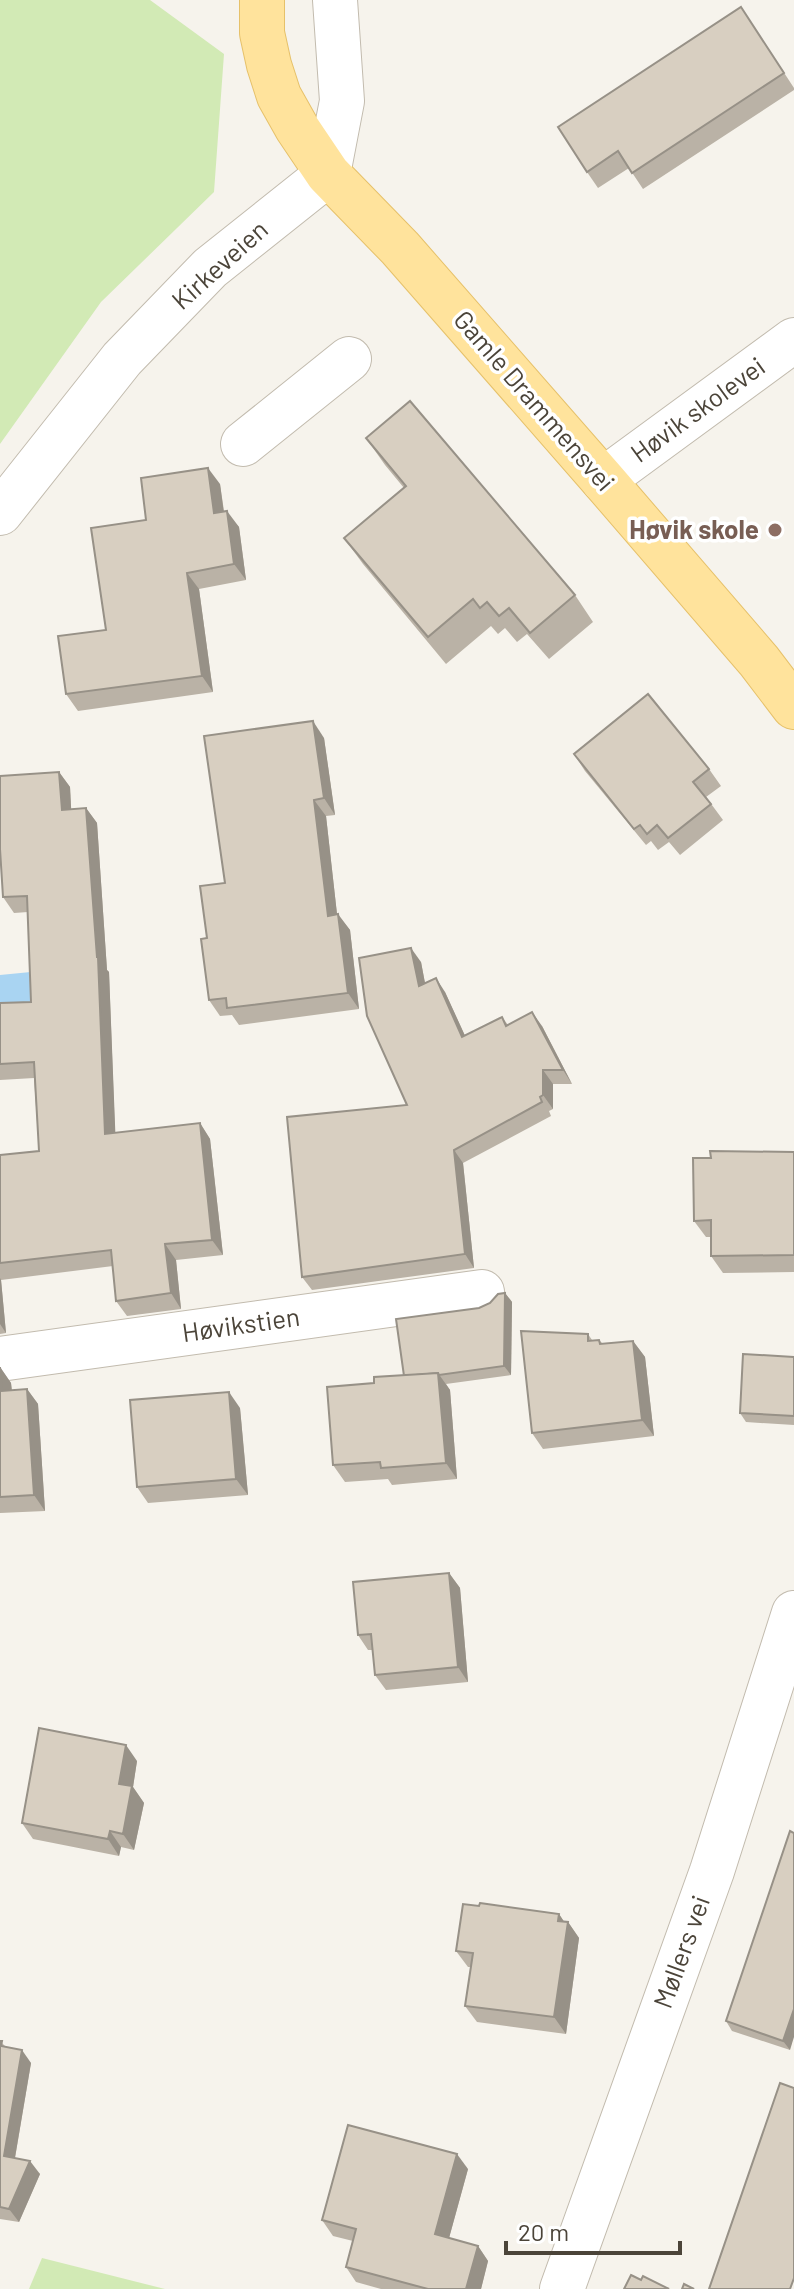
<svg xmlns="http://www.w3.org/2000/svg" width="794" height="2289" viewBox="0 0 794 2289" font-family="Barlow,sans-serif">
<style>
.green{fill:#d2eab5}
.water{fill:#a9d4f2}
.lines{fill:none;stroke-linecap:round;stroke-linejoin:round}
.minor-casing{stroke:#c2bbae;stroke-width:46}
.major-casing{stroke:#e6c16a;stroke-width:46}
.minor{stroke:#fff;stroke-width:44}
.major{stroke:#ffe39c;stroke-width:44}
.wall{fill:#bab2a6}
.shaded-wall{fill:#979187}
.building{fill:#d8cfc1;stroke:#979187;stroke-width:2}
.education-dot{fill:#8d6e63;stroke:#fff;stroke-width:3}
.labels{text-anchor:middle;stroke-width:7;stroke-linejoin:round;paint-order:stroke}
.street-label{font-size:26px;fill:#4b4439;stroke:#fff}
.education-label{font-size:26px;font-weight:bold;fill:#785e54;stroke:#fff;text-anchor:end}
</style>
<rect width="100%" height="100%" fill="#f6f3ec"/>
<g class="green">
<polygon points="0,0 150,0 224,54 214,192 101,302 0,444"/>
<polygon points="42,2258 165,2289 29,2289"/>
</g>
<polygon class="water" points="41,971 45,1005 0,1009 0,975"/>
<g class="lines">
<defs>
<g id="minor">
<polyline points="243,444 349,359"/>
<polyline points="603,480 794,340"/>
<polyline points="0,513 122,359 210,268 328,174 342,101 335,0"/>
<polyline points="0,1359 482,1292"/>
<polyline points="562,2289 712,1871 794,1613"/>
</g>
<polyline id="major" points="262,0 262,33 269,65 279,96 297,128 328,174 400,248 603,480 759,661 794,707"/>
</defs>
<use href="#minor" class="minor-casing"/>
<use href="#major" class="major-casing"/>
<use href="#minor" class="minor"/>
<use href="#major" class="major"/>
</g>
<g class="wall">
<polygon points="741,7 794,88 794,90 643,189 629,168 598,188 587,172"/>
<polygon points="366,438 575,595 593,622 549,659 527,634 517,642 505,628 498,634 491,626 446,664 363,564 344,538 404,488 385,465"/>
<polygon points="220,484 224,511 239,527 246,580 199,589 213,692 78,711 66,694 106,630 146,520"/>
<polygon points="324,738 335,815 326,816 337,914 350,930 359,1009 239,1025 232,1015 220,1016 209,1000 225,883"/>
<polygon points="574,754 709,769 721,786 706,797 723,820 680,855 669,842 658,850 651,841 646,845 585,771"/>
<polygon points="59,772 70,787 71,809 86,808 97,823 107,970 109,972 115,1133 200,1123 210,1139 223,1255 176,1260 181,1309 127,1316 116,1301 113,1266 1,1280 6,1333 0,1334 0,1155 39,1151 34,1078 0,1080 0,1003 31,1002 28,912 14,913 3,897"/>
<polygon points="421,962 425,983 445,992 465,1036 502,1017 508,1025 542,1026 572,1084 553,1084 553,1109 549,1111 551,1116 463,1163 474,1268 312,1290 302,1277 407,1105"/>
<polygon points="794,1152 794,1272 723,1273 711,1256 711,1237 706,1237 694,1221 711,1158"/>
<polygon points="505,1293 512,1302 511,1375 446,1384 450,1390 457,1479 392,1485 388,1479 345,1482 333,1465 374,1383 404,1376 479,1308 490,1303"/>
<polygon points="588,1334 592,1340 599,1340 603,1344 633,1341 645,1357 654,1436 543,1449 532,1433"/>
<polygon points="794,1357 794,1425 746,1422 740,1413"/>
<polygon points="0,1367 11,1383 12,1390 27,1389 38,1404 45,1511 0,1513"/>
<polygon points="240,1408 248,1495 148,1503 137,1487"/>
<polygon points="449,1573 460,1588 468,1682 386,1690 375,1675 373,1650 368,1650 358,1635"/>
<polygon points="137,1761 133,1787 144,1803 134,1850 121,1847 119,1856 33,1839 22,1823"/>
<polygon points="794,1833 790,2050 732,2031 726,2021"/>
<polygon points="479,1906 559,1914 564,1922 568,1922 579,1938 566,2034 477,2022 465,2006 471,1967 468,1967 456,1951"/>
<polygon points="0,2041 6,2047 31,2063 15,2158 40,2174 19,2222 0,2219"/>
<polygon points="468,2169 449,2238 478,2246 488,2261 481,2289 381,2289 356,2282 346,2267 353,2241 333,2236 322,2220"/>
</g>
<g class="shaded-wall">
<polygon points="208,468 220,484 226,529 214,513"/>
<polygon points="227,511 239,527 246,580 234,564"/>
<polygon points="187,573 199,589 213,692 202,676"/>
<polygon points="313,721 324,738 335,815 324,798"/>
<polygon points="59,772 70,787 72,825 62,810"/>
<polygon points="314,800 326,816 339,932 328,916"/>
<polygon points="86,808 97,823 107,970 109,972 116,1149 105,1134 97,957"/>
<polygon points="338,914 350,930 359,1009 348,993"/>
<polygon points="411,948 421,962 428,999 419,986"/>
<polygon points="436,978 445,992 472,1051 462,1037"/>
<polygon points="532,1012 542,1026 572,1084 563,1070"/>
<polygon points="543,1070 553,1084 553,1109 543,1095"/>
<polygon points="200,1123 210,1139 223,1255 212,1240"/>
<polygon points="454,1150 463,1163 474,1268 465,1254"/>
<polygon points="165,1244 176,1260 181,1309 171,1293"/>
<polygon points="0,1278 1,1280 6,1333 0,1324"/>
<polygon points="505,1293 512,1302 511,1375 504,1366"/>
<polygon points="633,1341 645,1357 654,1436 642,1420"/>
<polygon points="0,1367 11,1383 13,1406 2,1391"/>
<polygon points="438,1373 450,1390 457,1479 446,1463"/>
<polygon points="27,1389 38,1404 45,1511 34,1495"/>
<polygon points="229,1392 240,1408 248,1495 236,1479"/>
<polygon points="449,1573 460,1588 468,1682 458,1667"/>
<polygon points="126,1745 137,1761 133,1787 144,1803 134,1850 123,1834 119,1784"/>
<polygon points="110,1831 121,1847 119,1856 108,1839"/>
<polygon points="559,1914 567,1926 568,1922 579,1938 566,2034 554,2017"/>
<polygon points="794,2009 794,2037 790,2050 783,2041"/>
<polygon points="22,2050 31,2063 13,2169 4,2156"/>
<polygon points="457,2154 468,2169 446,2249 435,2234"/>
<polygon points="30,2161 40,2174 19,2222 9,2209"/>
<polygon points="478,2246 488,2261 481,2289 466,2289"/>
</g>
<g class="building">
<polygon points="741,7 784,73 632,173 618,151 587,172 558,127"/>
<polygon points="410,401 575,595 530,633 509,608 499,616 487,602 480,608 473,599 428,637 344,538 406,486 366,438"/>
<polygon points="208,468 214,513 227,511 234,564 187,573 202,676 66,694 58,636 106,630 91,528 146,520 141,478"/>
<polygon points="648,694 709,769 693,782 711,804 668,838 657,825 647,834 640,825 634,829 574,754"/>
<polygon points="313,721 324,798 314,800 328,916 338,914 348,993 227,1008 226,998 209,1000 201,939 207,938 200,886 225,883 204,736"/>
<polygon points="59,772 62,810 86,808 97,957 98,957 105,1134 200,1123 212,1240 165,1244 171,1293 116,1301 111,1250 0,1263 0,1155 39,1151 34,1062 0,1064 0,1003 31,1002 27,896 3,897 0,849 0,776"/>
<polygon points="411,948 419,986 436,978 462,1037 502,1017 506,1026 532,1012 563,1070 543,1070 543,1095 540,1097 542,1102 454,1150 465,1254 302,1277 287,1117 407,1105 367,1016 359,958"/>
<polygon points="710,1151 794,1152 794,1255 711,1256 711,1220 694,1221 693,1158 711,1158"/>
<polygon points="505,1293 504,1366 439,1375 438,1373 404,1376 396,1319 479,1308 490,1303 498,1294"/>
<polygon points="521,1331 588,1334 588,1341 599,1340 600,1344 633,1341 642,1420 532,1433"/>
<polygon points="743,1354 794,1357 794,1416 740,1413"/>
<polygon points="0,1367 2,1391 27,1389 34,1495 0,1497"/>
<polygon points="438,1373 446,1463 381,1468 380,1462 333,1465 327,1387 374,1383 374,1377"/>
<polygon points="229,1392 236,1479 137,1487 130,1400"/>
<polygon points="449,1573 458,1667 375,1675 371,1634 358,1635 353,1582"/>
<polygon points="39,1728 126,1745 119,1784 132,1786 123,1834 110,1831 108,1839 22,1823"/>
<polygon points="790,1831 794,1833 794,2009 783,2041 726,2021"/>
<polygon points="480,1903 559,1914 558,1921 568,1922 554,2017 465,2006 473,1953 456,1951 463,1904 479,1906"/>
<polygon points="0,2041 2,2041 1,2046 22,2050 4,2156 30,2161 9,2209 0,2207"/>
<polygon points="780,2083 794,2088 794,2278 790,2289 709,2289"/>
<polygon points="348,2125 457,2154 435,2234 478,2246 466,2289 428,2289 346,2267 356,2229 322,2220"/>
<polygon points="631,2275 641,2280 643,2276 669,2289 624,2289"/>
<polygon points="684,2284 694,2289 682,2289"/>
</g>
<circle class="education-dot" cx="775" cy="530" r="8"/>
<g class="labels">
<g class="street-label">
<text transform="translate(220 265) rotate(-42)" y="9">Kirkeveien</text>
<text transform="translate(534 401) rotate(49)" y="9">Gamle Drammensvei</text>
<text transform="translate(698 410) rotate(-36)" y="9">Høvik skolevei</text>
<text transform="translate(241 1325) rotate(-8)" y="9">Høvikstien</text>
<text transform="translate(682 1952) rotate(-70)" y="9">Møllers vei</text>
</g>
<g class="education-label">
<text x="759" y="539">Høvik skole</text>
</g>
</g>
<path d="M506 2241v12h174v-12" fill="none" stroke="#4b4439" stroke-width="4"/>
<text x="518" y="2241" font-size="24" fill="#4b4439" stroke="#ffffff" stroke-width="6" paint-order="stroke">20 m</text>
</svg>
